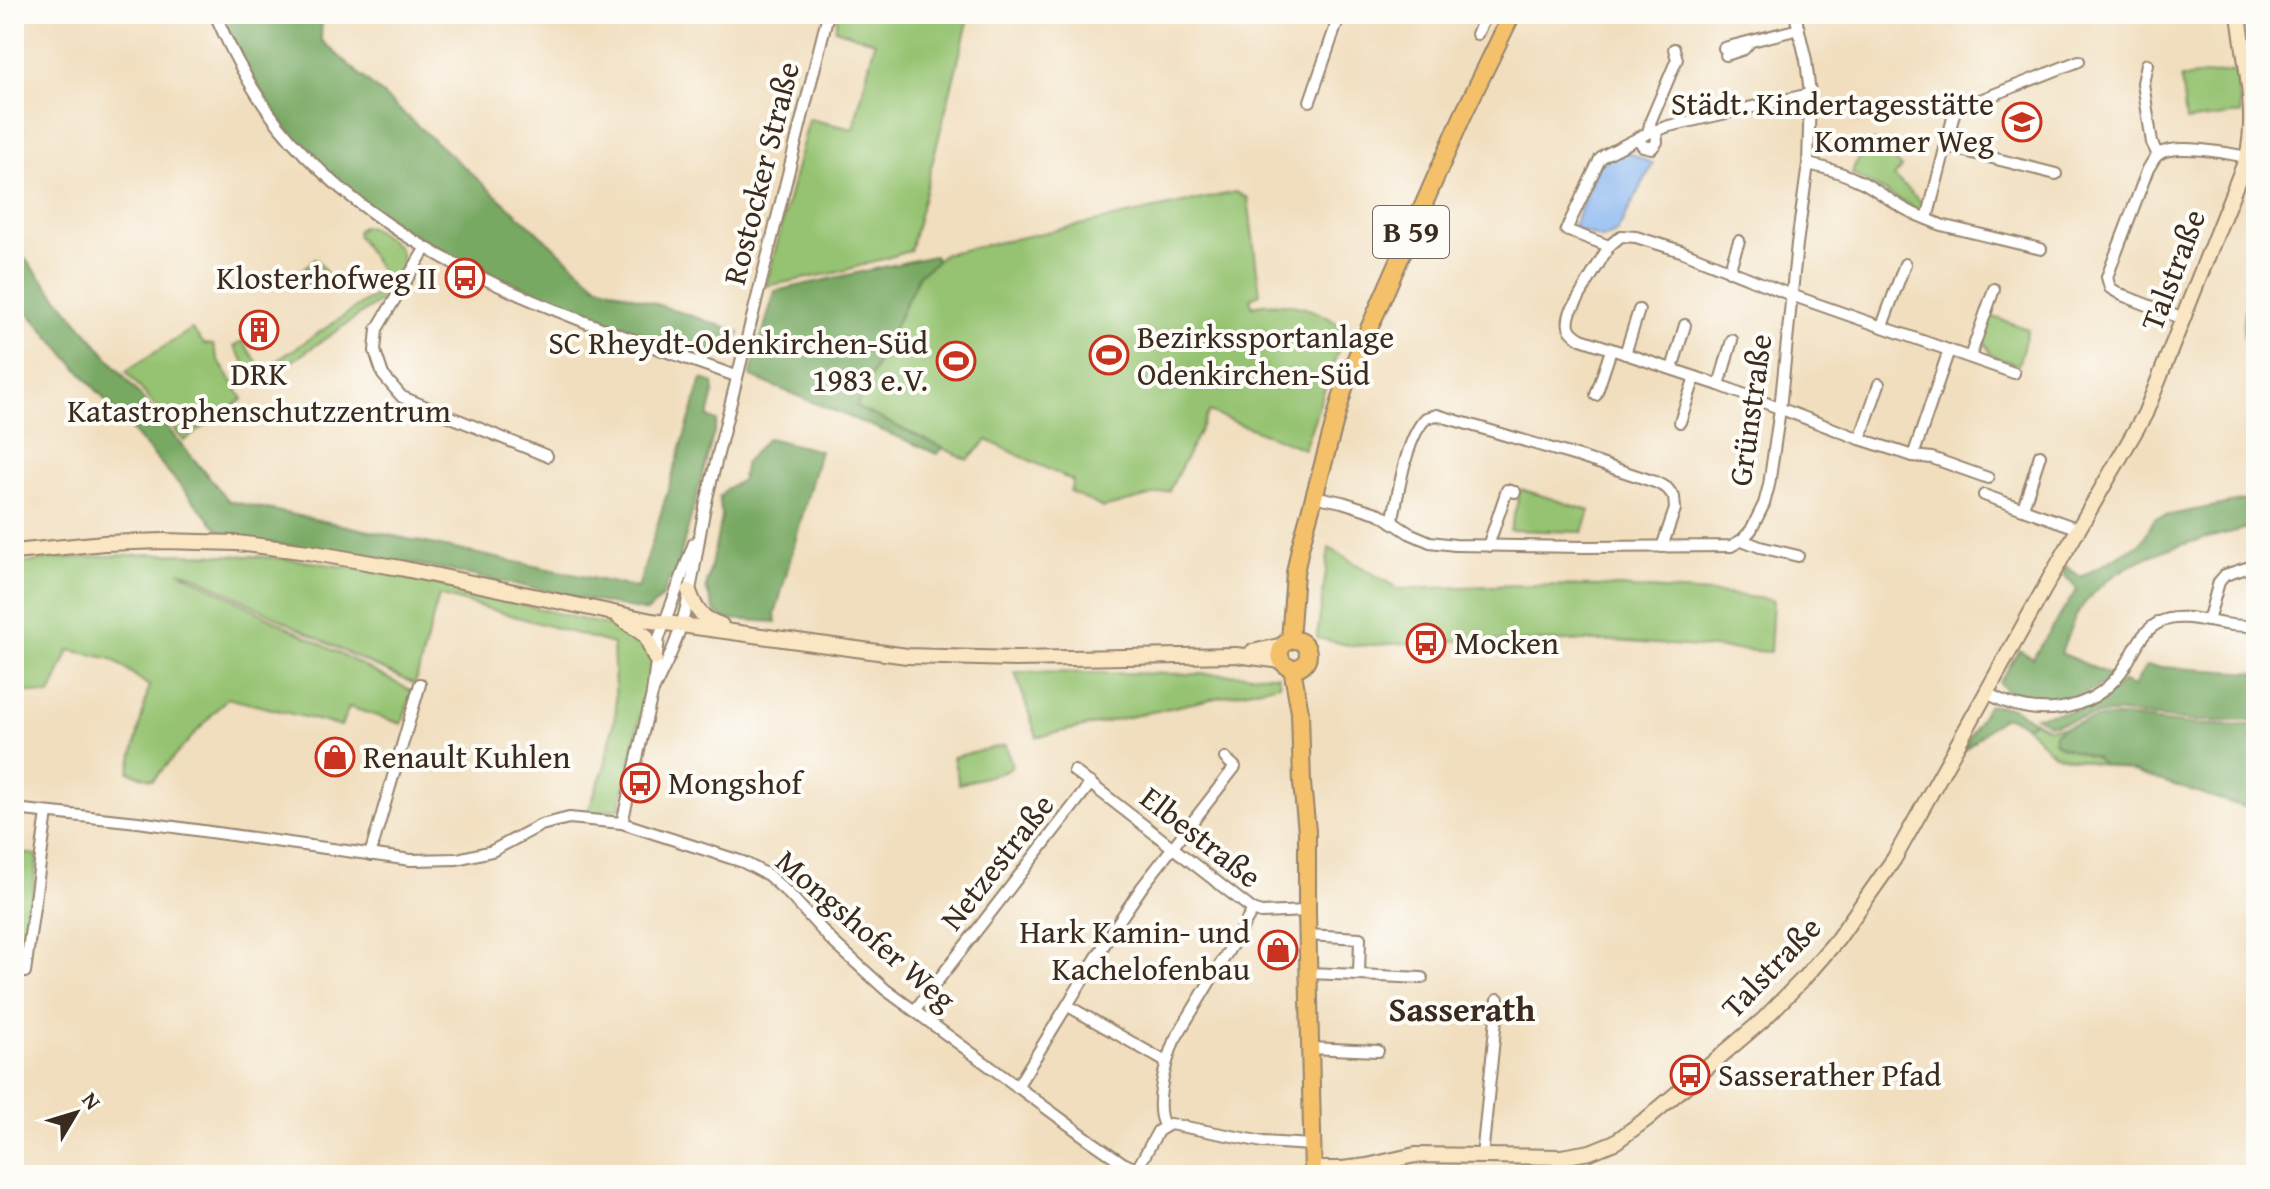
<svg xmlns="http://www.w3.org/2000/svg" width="2270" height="1189" viewBox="0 0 2270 1189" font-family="'Gentium Book Plus',serif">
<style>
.green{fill:#95c371;stroke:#687648;stroke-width:2}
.forest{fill:#78a963;stroke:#5a6a40;stroke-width:2}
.water{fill:#85b4f0;stroke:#606f87;stroke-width:2}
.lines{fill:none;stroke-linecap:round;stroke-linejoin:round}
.street-casing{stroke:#96846e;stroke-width:14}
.secondary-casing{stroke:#96846e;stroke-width:18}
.primary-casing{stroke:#96846e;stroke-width:20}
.street{stroke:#fff;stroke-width:10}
.secondary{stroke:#fbe6c3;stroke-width:14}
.primary{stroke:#f4c16a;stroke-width:16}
.labels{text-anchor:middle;stroke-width:8;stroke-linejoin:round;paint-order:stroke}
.shield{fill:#fdfcf7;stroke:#75695f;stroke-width:2}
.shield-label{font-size:30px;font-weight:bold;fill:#3b2a1e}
.poi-label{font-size:32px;fill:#3b2a1e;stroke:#fdfcf7;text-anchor:start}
.street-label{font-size:32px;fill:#3b2a1e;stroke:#fdfcf7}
.neighbourhood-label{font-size:34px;font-weight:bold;fill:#3b2a1e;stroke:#fdfcf7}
</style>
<rect width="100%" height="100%" fill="#fdfcf7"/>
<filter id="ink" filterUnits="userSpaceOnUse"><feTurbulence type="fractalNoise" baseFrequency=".0125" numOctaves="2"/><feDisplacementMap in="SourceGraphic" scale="16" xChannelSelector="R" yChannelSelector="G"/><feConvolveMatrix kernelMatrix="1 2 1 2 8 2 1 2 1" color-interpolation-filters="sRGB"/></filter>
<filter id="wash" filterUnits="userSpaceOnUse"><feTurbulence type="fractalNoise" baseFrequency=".006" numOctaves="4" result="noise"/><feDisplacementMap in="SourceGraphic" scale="32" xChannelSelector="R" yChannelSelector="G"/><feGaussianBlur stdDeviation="1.8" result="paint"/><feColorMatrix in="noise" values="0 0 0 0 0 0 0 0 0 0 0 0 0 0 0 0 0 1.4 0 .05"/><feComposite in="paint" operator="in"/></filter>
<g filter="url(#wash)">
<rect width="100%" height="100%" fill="#f1debe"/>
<g class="green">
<polygon points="838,14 970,14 910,251 839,272 766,286 809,119 853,129 875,42 835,29"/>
<polygon points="2236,71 2241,114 2186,121 2181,78"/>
<polygon points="1874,141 1902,167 1894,177 1921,202 1925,208 1922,212 1852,174 1855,164"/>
<path d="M1235 192 1248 198 1260 294 1250 298 1252 306C1285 299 1322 308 1345 330L1304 449 1209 412 1169 491 1103 508 1070 492 1073 481 987 440 968 460 856 407 919 275 944 254Z"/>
<polygon points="363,226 370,227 396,245 401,253 402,271 387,296 259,384 234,347 242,341 263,370 390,285 357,235 357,231"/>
<polygon points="315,259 319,262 328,276 327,280 314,289 310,287 300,271"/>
<polygon points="1988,315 2028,329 2018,365 1990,355 1988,348 1981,340"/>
<polygon points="192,329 204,344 213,345 218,360 243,399 184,441 126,371"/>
<polygon points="1521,489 1590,511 1583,532 1510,530"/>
<polygon points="1329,548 1399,589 1524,585 1602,586 1726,594 1773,600 1770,652 1612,641 1447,641 1353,646 1317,638"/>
<path d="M148 554C187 554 225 554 264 557 387 567 515 604 635 632L646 643 652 661 620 808 594 813 588 812 605 765 616 710 613 644 439 595 415 684 351 655 193 575 179 571 412 691 402 724 349 707 341 726 227 698 153 780 129 772 149 686 112 659 69 650 50 695 14 690V565L49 559Z"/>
<polygon points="1015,672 1278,675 1280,684 1037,737"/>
<path d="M2034 721 2047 728 2063 727 2055 733 2060 746 2095 757 2103 765 2056 755C2045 749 2036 735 2026 726Z"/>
<polygon points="1006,745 1012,766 1007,771 959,784 953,757"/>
<polygon points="14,852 38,855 14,1018"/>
</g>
<g class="forest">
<polygon points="222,14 322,14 321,40 596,284 740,332 732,349 711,358 614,324 485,271 372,215 298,147 241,60"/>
<polygon points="14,246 229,501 638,588 702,379 713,383 714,393 708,417 717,421 674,579 670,577 662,597 647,612 437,568 332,551 226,538 14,296"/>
<path d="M934 256 937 261 919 275 856 407 943 448 937 454C875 426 812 403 750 376L775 291Z"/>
<path d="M2256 283V340L2244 337C2241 315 2245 302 2256 283Z"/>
<polygon points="768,438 820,451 775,615 776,622 726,619 715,612 706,588 722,516 719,498 726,489 742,480 745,462"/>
<path d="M2256 498V526C2194 542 2121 552 2081 608 2072 620 2067 638 2061 653L2114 677C2085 696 2060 707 2026 698 2014 695 2007 693 1999 683L2019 650 2033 658 2077 589 2063 574 2065 566 2081 577 2141 543 2155 518Z"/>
<path d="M2146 666 2256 673V721H2191L2120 713H2108L2054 724H2048L2035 716C2076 709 2091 715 2122 681L2133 687Z"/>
<path d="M1989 705 2013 708 2034 721 2026 726C2018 721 2009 715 2000 719L1961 753 1985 710Z"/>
<polygon points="2105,717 2124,717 2181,724 2256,726 2256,811 2130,771 2103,765 2094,757 2060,746 2054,741 2055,733 2063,727"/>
</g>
<polygon class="water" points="1624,150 1653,164 1617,232 1605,238 1601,238 1576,230 1574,224 1599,164"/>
</g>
<g filter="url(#ink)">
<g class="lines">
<defs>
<g id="street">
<path d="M215 14C234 58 258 103 290 139 404 268 579 320 736 376"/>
<polyline points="1477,34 1487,14"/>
<polyline points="1724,48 1799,29"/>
<polyline points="1726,55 1744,49 1749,43"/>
<polyline points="2147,64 2143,83 2152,143 2158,155"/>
<polyline points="1310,101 1340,14"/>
<polyline points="1648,133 1651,120 1677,59 1674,49"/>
<polyline points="1638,138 1643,146 1652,148 1657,142 1656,130"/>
<polyline points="1945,146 2056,174"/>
<path d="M1808 164C1827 168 1846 174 1864 183 1885 195 1903 211 1927 219L1955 110 2079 61"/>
<polyline points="1927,219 1941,225 2041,249"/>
<polyline points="1609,246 1566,230 1600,159 1605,155 1648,133 1669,126 1810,94"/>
<polyline points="425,249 377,329 375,351 383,375 402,397 547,456"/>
<polyline points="1729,271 1739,241"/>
<path d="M2183 319 2122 295 2110 288 2107 277 2148 169C2151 165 2154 157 2159 154 2174 143 2229 153 2247 157"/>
<polyline points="1882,326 1905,264"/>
<polyline points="1625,354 1639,310"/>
<polyline points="1970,357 1994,289"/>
<polyline points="1672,369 1685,325"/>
<polyline points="1719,385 1732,340"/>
<polyline points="1596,395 1611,350"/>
<polyline points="1680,422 1695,377"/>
<polyline points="1860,439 1879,384"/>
<polyline points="1913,456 1949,350"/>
<path d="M1988 478 1932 458 1913 456 1860 439 1719 385 1581 339C1568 331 1566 325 1571 311L1609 246 1621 236 1636 237 1681 251 1791 295 2014 373"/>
<polyline points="1984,495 2079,529"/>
<polyline points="1313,496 1342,502 1380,514 1409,533 1430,542 1455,545 1586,547 1731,546 1742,540 1751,530 1764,504 1769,485 1780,409 1797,244 1808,164 1810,94 1806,60 1795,14"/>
<polyline points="2023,508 2040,455"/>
<path d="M1392 522C1399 493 1405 439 1426 418L1437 415 1583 458 1655 482 1667 488 1674 497 1675 509 1662 547"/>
<polyline points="1742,540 1760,547 1798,556"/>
<polyline points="1490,546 1490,540 1507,490 1515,492"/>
<polyline points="2208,621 2219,582 2225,575 2256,565"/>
<path d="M1987 693C2032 719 2089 715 2121 672 2134 655 2138 634 2158 623 2178 612 2204 621 2225 624 2235 626 2246 626 2256 626"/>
<path d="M652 694C659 677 669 660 675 643 693 597 696 546 707 498L828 14"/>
<polyline points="1074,771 1253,910 1261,913 1307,911"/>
<polyline points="14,809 138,822 411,860 457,859 492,851 541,825 569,818 622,823 743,862 768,875 789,894 832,941 886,990 1091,1141 1123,1163 1136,1169"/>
<polyline points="622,823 652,694 659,638 694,543"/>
<polyline points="370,855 420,684"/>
<polyline points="1307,935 1360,938 1359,975 1422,978"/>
<polyline points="25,972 47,813"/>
<polyline points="1308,973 1359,975"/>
<polyline points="1068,1006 1166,1062"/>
<polyline points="915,1010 1091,783"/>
<polyline points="1309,1048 1378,1051"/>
<polyline points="1017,1087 1117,924 1142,887 1235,767 1225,758"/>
<path d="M1164 1125C1153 1106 1166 1062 1174 1041L1253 910"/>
<polyline points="1482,1157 1498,999"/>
<polyline points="1135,1173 1158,1131 1170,1124 1263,1142 1312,1145"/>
</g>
<g id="secondary">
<polyline points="14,552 104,543 164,541 237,543 308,552 400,568 652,621 907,656 1015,659 1236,655 1282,661"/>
<path d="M689 591C696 611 701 618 721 625"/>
<polyline points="619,617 646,636 655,658"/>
<polyline points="1252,652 1284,645"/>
<path d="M1313 1169H1342L1367 1166 1415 1155 1561 1157 1590 1152 1615 1142 1648 1118 1764 1019 1804 978 1837 940 1894 859 2049 580 2145 414 2247 157C2258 114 2244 58 2239 14"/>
</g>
<g id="primary">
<circle cx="1294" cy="654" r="14"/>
<polyline points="1290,641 1295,573 1300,548 1346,381 1463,115 1512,14"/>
<polyline points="1292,668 1300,712 1302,784 1307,831 1307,911 1313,1175"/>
</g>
</defs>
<use href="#street" class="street-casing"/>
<use href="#secondary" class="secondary-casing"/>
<use href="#primary" class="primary-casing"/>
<use href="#street" class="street"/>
<use href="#secondary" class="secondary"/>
<use href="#primary" class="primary"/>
</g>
</g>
<defs>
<symbol id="school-ring" viewBox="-11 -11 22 22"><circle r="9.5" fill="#fdfcf7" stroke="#c8321e" stroke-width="1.5"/><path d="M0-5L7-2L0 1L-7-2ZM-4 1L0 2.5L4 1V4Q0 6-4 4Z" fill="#c8321e"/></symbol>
<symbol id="bus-ring" viewBox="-11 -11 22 22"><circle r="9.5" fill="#fdfcf7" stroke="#c8321e" stroke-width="1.5"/><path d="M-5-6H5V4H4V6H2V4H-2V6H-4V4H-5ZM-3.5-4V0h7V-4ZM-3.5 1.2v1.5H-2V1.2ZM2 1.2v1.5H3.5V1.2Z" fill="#c8321e"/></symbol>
<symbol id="building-ring" viewBox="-11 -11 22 22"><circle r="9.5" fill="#fdfcf7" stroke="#c8321e" stroke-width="1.5"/><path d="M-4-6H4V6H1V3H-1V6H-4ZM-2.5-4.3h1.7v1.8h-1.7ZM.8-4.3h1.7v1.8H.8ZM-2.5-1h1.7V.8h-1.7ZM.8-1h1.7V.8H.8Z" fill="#c8321e"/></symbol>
<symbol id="stadium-ring" viewBox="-11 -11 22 22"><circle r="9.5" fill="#fdfcf7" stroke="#c8321e" stroke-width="1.5"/><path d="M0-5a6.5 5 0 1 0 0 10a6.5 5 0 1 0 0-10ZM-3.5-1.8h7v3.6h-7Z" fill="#c8321e"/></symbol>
<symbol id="shop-ring" viewBox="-11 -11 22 22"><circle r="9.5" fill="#fdfcf7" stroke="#c8321e" stroke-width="1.5"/><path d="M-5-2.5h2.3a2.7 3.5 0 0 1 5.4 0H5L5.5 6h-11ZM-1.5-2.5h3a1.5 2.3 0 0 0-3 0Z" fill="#c8321e"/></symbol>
</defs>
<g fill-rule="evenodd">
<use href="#school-ring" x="2000" y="100" width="44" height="44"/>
<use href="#bus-ring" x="443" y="256" width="44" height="44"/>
<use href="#building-ring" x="237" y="308" width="44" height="44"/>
<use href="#stadium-ring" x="1087" y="333" width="44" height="44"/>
<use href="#stadium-ring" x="934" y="339" width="44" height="44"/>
<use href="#bus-ring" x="1404" y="621" width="44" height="44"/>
<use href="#shop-ring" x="313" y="735" width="44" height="44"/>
<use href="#bus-ring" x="618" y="761" width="44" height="44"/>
<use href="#shop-ring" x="1256" y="928" width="44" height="44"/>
<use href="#bus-ring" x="1668" y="1053" width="44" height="44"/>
</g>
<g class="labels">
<rect class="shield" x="1373" y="206" width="76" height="52" rx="6"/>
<g class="shield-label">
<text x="1411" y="242">B 59</text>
</g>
<g class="poi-label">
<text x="1994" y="115" text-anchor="end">Städt. Kindertagesstätte<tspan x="1994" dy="37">Kommer Weg</tspan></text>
<text x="437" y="289" text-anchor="end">Klosterhofweg II</text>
<text x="1137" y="348">Bezirkssportanlage<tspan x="1137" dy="37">Odenkirchen-Süd</tspan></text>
<text x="928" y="354" text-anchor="end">SC Rheydt-Odenkirchen-Süd<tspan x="928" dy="37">1983 e.V.</tspan></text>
<text x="259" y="385" text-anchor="middle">DRK<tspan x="259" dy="37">Katastrophenschutzzentrum</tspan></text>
<text x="1454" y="654">Mocken</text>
<text x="363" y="768">Renault Kuhlen</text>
<text x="668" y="794">Mongshof</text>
<text x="1250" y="943" text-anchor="end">Hark Kamin- und<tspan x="1250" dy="37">Kachelofenbau</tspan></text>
<text x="1718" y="1086">Sasserather Pfad</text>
</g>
<g class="street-label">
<text transform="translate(761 173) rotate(-76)" y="11">Rostocker Straße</text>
<text transform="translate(2173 270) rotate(-69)" y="11">Talstraße</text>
<text transform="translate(1750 410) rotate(-82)" y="11">Grünstraße</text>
<text transform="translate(1201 837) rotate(38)" y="11">Elbestraße</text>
<text transform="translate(997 862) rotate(-52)" y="11">Netzestraße</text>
<text transform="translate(866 930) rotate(41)" y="11">Mongshofer Weg</text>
<text transform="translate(1771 967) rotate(-46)" y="11">Talstraße</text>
</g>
<g class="neighbourhood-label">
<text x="1462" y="1021">Sasserath</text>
</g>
</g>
<rect width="2270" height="1189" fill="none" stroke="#fdfcf7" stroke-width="48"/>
<g transform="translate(76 1113) rotate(52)" stroke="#fdfcf7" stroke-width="6" paint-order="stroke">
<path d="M0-6L14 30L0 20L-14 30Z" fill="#3b2a1e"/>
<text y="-12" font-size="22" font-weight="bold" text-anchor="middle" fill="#3b2a1e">N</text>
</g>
</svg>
